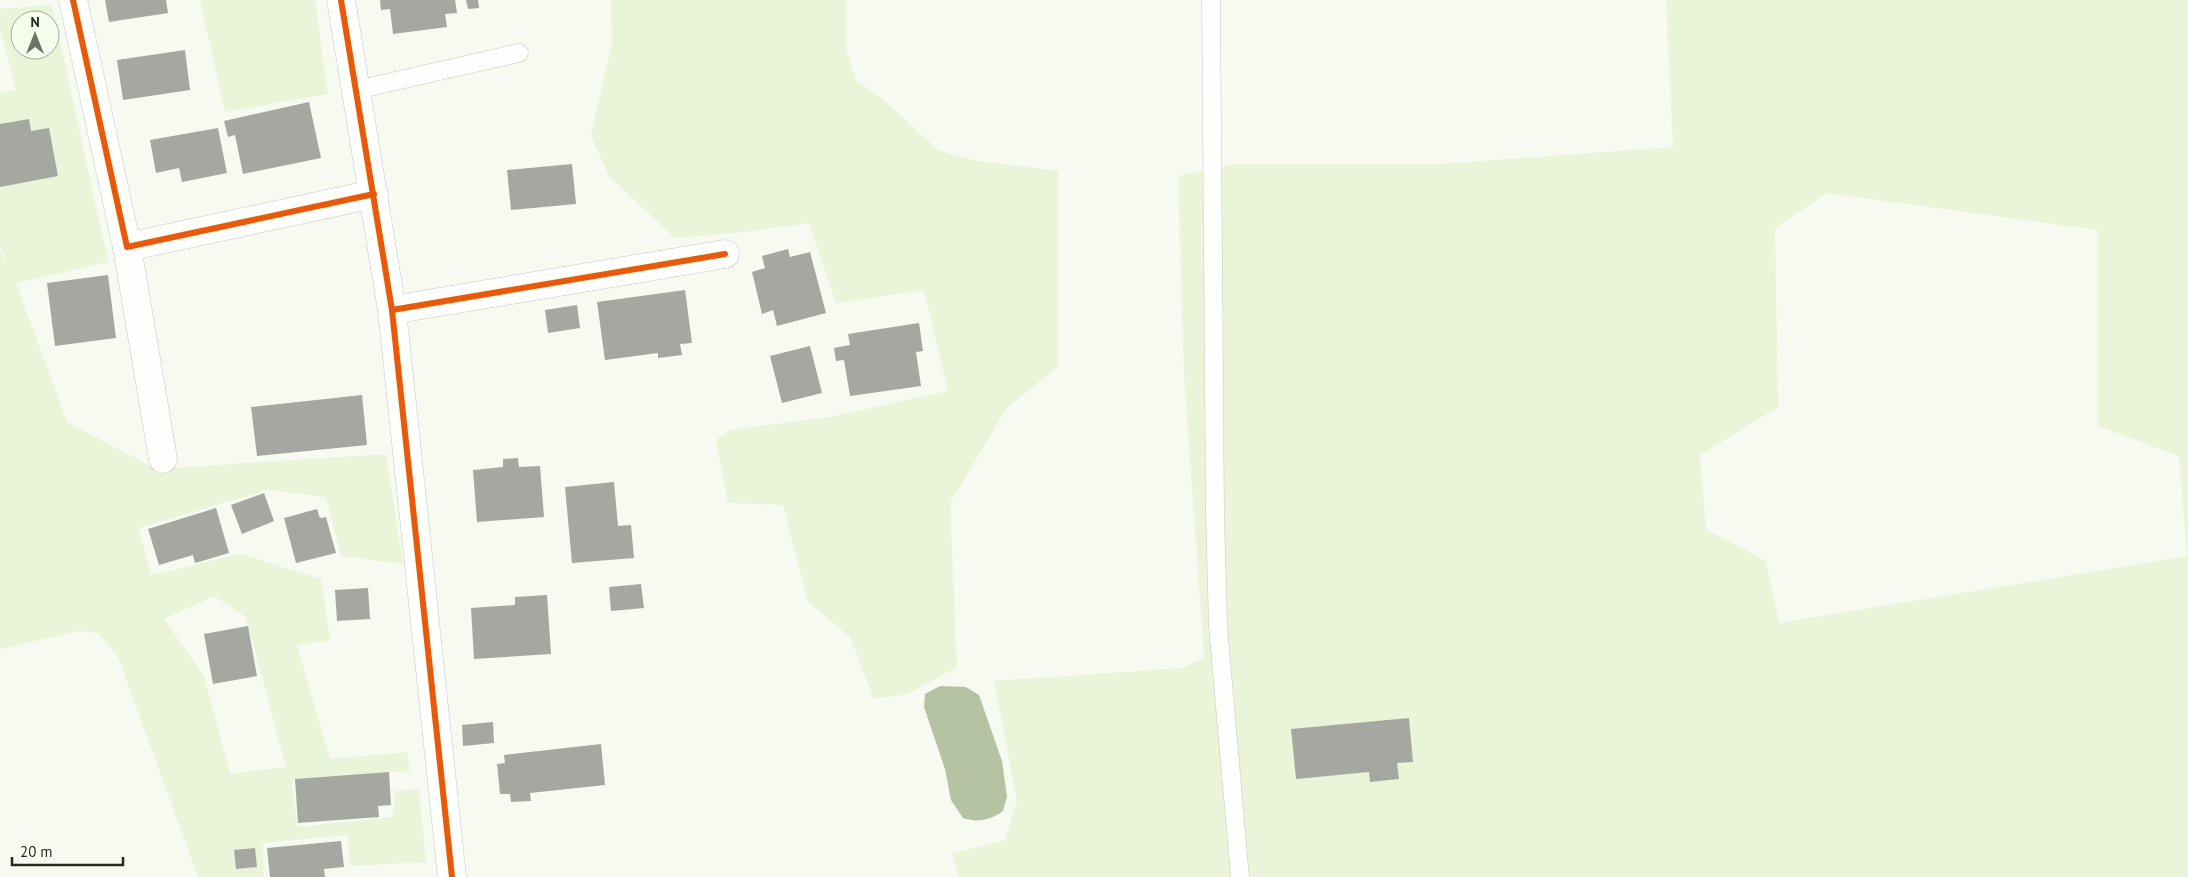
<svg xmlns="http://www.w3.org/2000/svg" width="2188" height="877" viewBox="0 0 2188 877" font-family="'PT Sans',sans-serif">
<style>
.green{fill:#e9f4d8;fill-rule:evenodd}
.water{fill:#b6c3a2}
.building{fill:#a5a8a1}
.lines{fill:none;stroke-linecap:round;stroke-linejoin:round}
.service-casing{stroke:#c7cac3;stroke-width:19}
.minor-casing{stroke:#c7cac3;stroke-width:29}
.tertiary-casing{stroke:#c7cac3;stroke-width:29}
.service{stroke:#fefefd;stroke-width:18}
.minor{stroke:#fefefd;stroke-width:28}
.tertiary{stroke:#fefefd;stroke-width:28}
.cycleway-casing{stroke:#f7fded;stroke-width:9}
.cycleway{stroke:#e8590c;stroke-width:6}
</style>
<rect width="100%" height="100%" fill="#f6faf0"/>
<g class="green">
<polygon points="200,0 315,0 328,94 225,112"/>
<polygon points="611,0 846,0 846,50 856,80 884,100 938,150 972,160 1058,171 1058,366 1006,409 950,503 957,667 908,694 874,699 850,637 808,602 783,505 728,503 716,440 731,430 836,416 948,391 924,290 836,303 809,223 736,233 675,238 609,176 591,135 612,43"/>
<path d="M1666 0H2188V877H959L952 854 1005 840 1017 801 994 681 1182 668 1204 658 1184 373 1178 176 1236 164H1441L1673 147ZM1827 193 2098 230V426L2179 456 2187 556 1779 623 1766 561 1706 529 1700 455 1778 407 1775 228Z"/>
<path d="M52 5 108 262 16 283 67 422 156 469 386 454 403 564 341 556 326 497 267 490 139 528 151 575 241 554 321 579 330 640 297 645 330 759 407 752 410 771 291 780 298 827 393 817 395 791 419 789 426 862 350 866 348 835 263 843 264 877H198L118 657 98 633 79 631 0 649V251L10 271 0 246V93L16 90 0 28V9ZM20 20H50V50H20ZM214 596 246 617 286 767 230 774 204 676 164 619Z"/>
</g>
<path class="water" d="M940 686 966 687 979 695 1002 761 1007 797 1003 811C990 820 978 823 963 818L951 800 945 769 924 707 925 694Z"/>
<g class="building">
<polygon points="105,0 166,0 168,13 109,22"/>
<polygon points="380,0 455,0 457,13 445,14 447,27 393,34 390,9 381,10"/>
<polygon points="466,0 478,0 479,8 468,9"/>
<polygon points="185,50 190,90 123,100 117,60"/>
<polygon points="309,102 321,158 243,174 235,135 228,137 224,121"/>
<polygon points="29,119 31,131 49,128 58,176 0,187 0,124"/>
<polygon points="218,128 227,173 182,182 179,168 156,173 150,140"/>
<polygon points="572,164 576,204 511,210 507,170"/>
<polygon points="788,249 790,257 810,252 826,313 777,326 773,310 762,314 752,272 765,268 762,256"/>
<polygon points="108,275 116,338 55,346 47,283"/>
<polygon points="685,290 692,343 680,344 682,355 658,358 658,353 605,360 597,302"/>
<polygon points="577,305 580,328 548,333 545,310"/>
<polygon points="919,323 923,351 916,352 921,386 850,396 844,360 836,361 834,348 850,345 848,334"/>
<polygon points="810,346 822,393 782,403 770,356"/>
<polygon points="362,395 367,445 257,456 251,407"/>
<polygon points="518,458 519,467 540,466 544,517 477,522 473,470 503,467 503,459"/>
<polygon points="614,482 618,526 631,525 634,558 572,563 565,487"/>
<polygon points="264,493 274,521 242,534 231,505"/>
<polygon points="216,508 229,553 195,563 193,555 159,565 148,529"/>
<polygon points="317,509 320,518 326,517 336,553 296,563 284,518"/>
<polygon points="641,584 644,608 611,611 609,587"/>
<polygon points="368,588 370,619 337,621 335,590"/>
<polygon points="547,595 551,654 474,659 471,608 515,605 515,597"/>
<polygon points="248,626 257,676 213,684 204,634"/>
<polygon points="1409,718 1413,762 1397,763 1399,779 1370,782 1369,772 1296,779 1291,729"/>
<polygon points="493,722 494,743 463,746 462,725"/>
<polygon points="601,744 605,785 530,793 531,801 511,802 510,794 500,794 497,764 505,763 504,755"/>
<polygon points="389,772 391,805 378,806 379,817 298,823 295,779"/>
<polygon points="341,841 344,867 324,869 325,877 270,877 267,848"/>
<polygon points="255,848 257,867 236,869 234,850"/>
</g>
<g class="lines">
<defs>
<g id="service">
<polyline points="1211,0 1215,514 1218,626 1240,877"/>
<polyline points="356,90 519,53"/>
</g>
<g id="minor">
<polyline points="73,0 127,247 374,194"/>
<polyline points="127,247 163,459"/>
<polyline points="392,310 725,254"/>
</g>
<polyline id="tertiary" points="341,0 392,310 452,877"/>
</defs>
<use href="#service" class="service-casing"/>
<use href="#minor" class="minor-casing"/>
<use href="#tertiary" class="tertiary-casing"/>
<use href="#service" class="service"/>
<use href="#minor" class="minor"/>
<use href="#tertiary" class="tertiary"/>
<defs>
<g id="cycleway">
<polyline points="73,0 127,247 374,194"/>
<polyline points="341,0 392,310 452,877"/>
<polyline points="392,310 725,254"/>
</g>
</defs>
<use href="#cycleway" class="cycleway-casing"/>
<use href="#cycleway" class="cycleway"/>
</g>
<g transform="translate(35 35)"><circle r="24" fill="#f7fded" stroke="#a3a89c"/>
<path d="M0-4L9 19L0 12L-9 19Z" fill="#6f726a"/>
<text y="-8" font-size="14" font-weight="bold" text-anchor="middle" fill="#262822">N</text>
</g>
<path d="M12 857v8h111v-8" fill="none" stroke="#262822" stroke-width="2.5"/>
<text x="20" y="857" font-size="15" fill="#262822" stroke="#f7fded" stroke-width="4" paint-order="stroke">20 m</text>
</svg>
